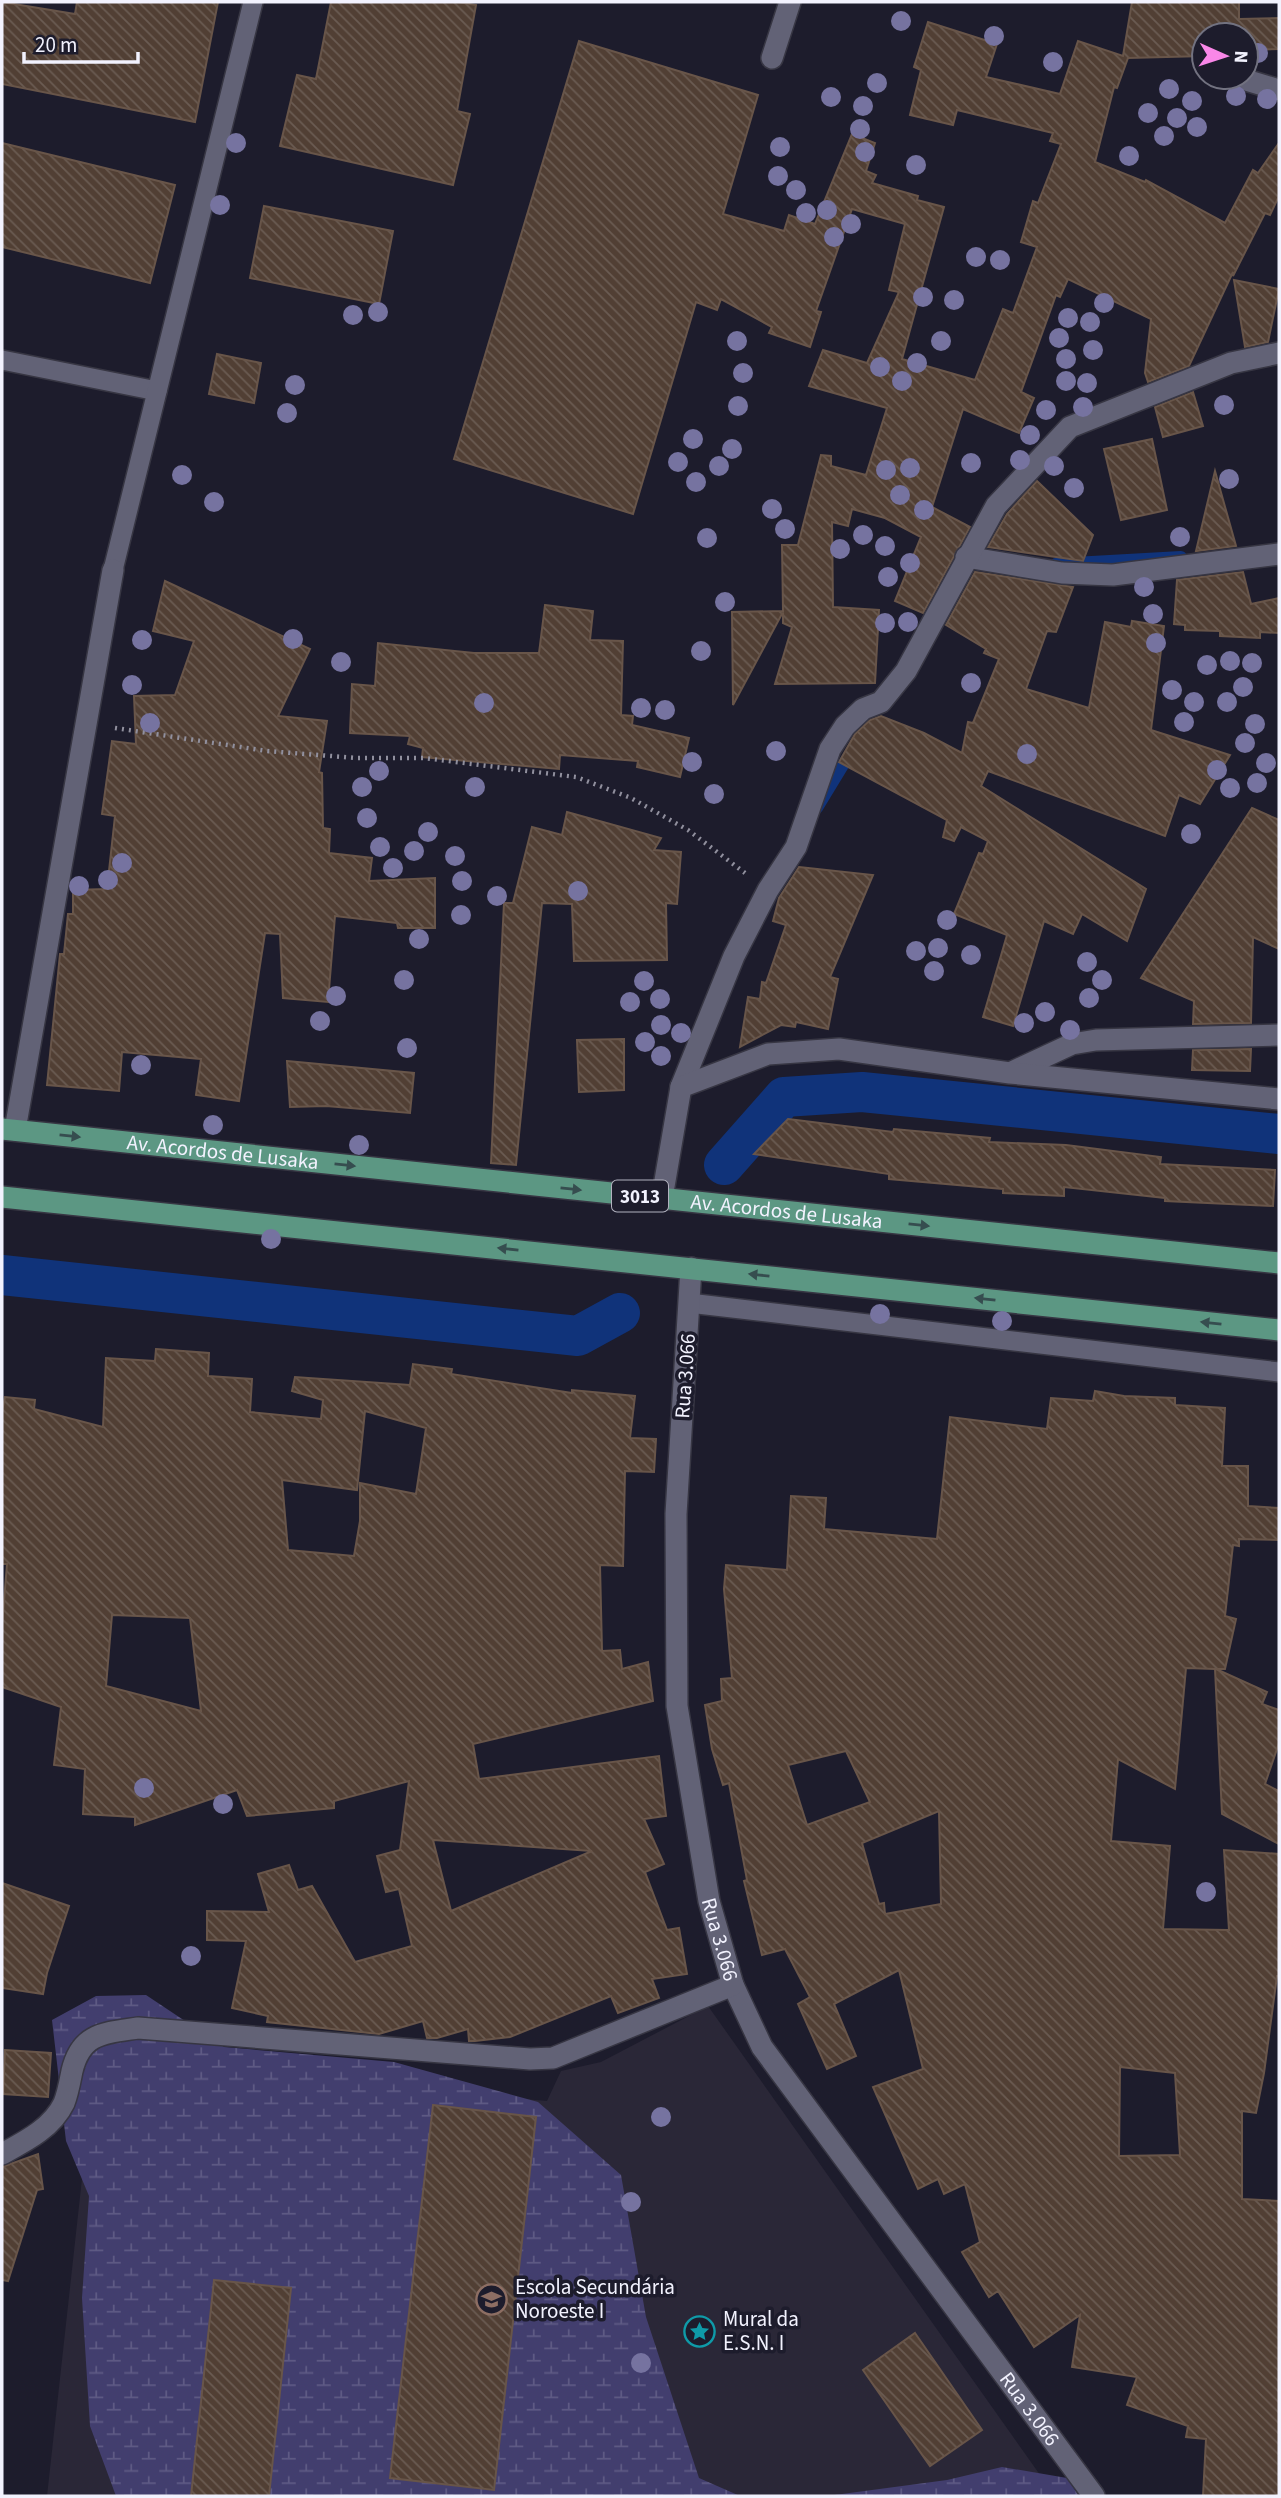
<svg xmlns="http://www.w3.org/2000/svg" width="1281" height="2498" viewBox="0 0 1281 2498" font-family="'Source Sans 3',sans-serif">
<style>
.education{fill:#2a2737}
.wetland{fill:url(#wetland-marsh)}
.lines{fill:none;stroke-linecap:round;stroke-linejoin:round}
.stream{stroke:#10337a;stroke-width:12}
.canal{stroke:#10337a;stroke-width:40}
.building{fill:url(#building-back-hatch);stroke:#685549;stroke-width:2;fill-rule:evenodd}
.service-casing{stroke:#373643;stroke-width:22}
.minor-casing{stroke:#373643;stroke-width:24}
.primary-casing{stroke:#373643;stroke-width:24}
.path{stroke:#91909e;stroke-width:4.5;stroke-dasharray:2 5;stroke-linecap:butt}
.service{stroke:#626276;stroke-width:19}
.minor{stroke:#626276;stroke-width:21}
.primary{stroke:#5c9783;stroke-width:21}
.tree{fill:#7673a0}
.oneway{fill:#364d4f}
.labels{text-anchor:middle;stroke-width:7;stroke-linejoin:round;paint-order:stroke}
.shield{fill:#1d1c2c;stroke:#b2b2bf;stroke-width:2}
.shield-label{font-size:19px;font-weight:bold;fill:#f2f2fe}
.street-label{font-size:21px;fill:#f2f2fe;stroke:#1d1c2c}
.poi-label{font-size:21px;fill:#f2f2fe;stroke:#1d1c2c;text-anchor:start}
</style>
<defs>
<pattern id="wetland-marsh" width="20" height="14" patternUnits="userSpaceOnUse" patternTransform="scale(1.75)"><rect width="20" height="14" fill="#423e6e"/><path d="M1 5h8M5 5V1M11 12h8M15 12V8" fill="none" stroke="#5e5a84"/></pattern>
<pattern id="building-back-hatch" width="6" height="6" patternUnits="userSpaceOnUse" patternTransform="scale(1.75)"><rect width="6" height="6" fill="#513f34"/><path d="M-1 5l2 2M0 0l6 6M5-1l2 2" fill="none" stroke="#6a5b52"/></pattern>
</defs>
<rect width="100%" height="100%" fill="#1d1c2c"/>
<polygon class="education" points="708,2006 1055,2496 47,2496 95,2061 547,2101 561,2071 601,2062"/>
<g class="wetland">
<polygon points="146,1995 224,2047 394,2062 538,2102 621,2175 646,2317 699,2478 740,2496 116,2496 90,2426 82,2298 89,2196 66,2141 52,2020 96,1996"/>
<polygon points="1002,2467 1067,2478 1079,2496 827,2496 947,2480"/>
</g>
<g class="lines">
<g class="stream">
<polyline points="1056,564 1181,557"/>
<polyline points="817,808 851,752"/>
<polyline points="724,1165 784,1097 862,1092 1279,1134"/>
</g>
<g class="canal">
<polyline points="724,1165 784,1097 862,1092 1279,1134"/>
<polyline points="2,1275 578,1336 620,1313"/>
</g>
</g>
<g class="building">
<polygon points="2,2 75,14 77,2 218,2 195,122 2,84"/>
<polygon points="331,2 458,2 476,5 457,111 470,114 453,185 280,146 297,75 316,79"/>
<polygon points="1132,2 1239,2 1239,19 1279,18 1279,49 1246,50 1246,35 1204,35 1204,56 1128,58 1117,88 1114,87 1095,162 1145,182 1146,180 1225,223 1253,170 1258,173 1279,143 1279,196 1270,215 1265,213 1233,276 1233,272 1189,366 1148,382 1145,373 1151,319 1068,279 1060,297 1056,295 1021,392 1034,398 1019,433 963,409 932,507 970,527 923,613 895,601 921,537 885,518 852,509 848,526 832,522 833,607 879,610 875,683 775,684 792,627 783,623 783,612 733,705 732,612 783,611 782,545 798,545 821,455 831,456 831,466 866,475 887,408 809,386 823,350 867,363 899,292 889,290 905,224 852,209 816,311 821,312 810,347 769,333 772,327 721,299 717,310 696,302 633,514 454,459 579,41 758,95 723,214 784,231 789,215 815,224 852,134 875,143 866,171 876,175 872,183 918,196 917,200 944,207 902,359 975,380 1003,309 1013,313 1037,247 1021,242 1033,201 1038,203 1061,144 1050,141 1053,133 957,110 953,125 910,115 921,70 914,67 928,22 997,44 986,77 1060,94 1078,41 1123,56"/>
<polygon points="2,143 175,185 150,283 2,247"/>
<polygon points="264,206 393,231 379,304 250,278"/>
<polygon points="1234,280 1279,289 1268,342 1245,347"/>
<polygon points="217,354 261,363 254,403 209,394"/>
<polygon points="1193,392 1203,426 1163,437 1155,407"/>
<polygon points="1152,439 1167,510 1121,520 1104,449"/>
<polygon points="1215,471 1236,546 1196,551"/>
<polygon points="1037,481 1093,535 1083,561 988,547 1007,514"/>
<polygon points="975,572 1073,587 1056,632 1047,631 1026,689 1089,708 1105,622 1131,627 1132,621 1164,626 1151,730 1230,755 1200,804 1179,795 1165,836 988,771 981,786 1146,889 1127,941 1082,914 1073,934 1044,921 1013,1026 983,1017 1007,935 954,914 979,853 983,854 988,841 961,827 954,841 943,837 947,820 839,762 855,734 870,720 881,716 924,733 962,753 968,722 973,723 999,659 984,653 986,649 946,625"/>
<polygon points="1243,572 1251,604 1279,598 1279,633 1260,632 1260,638 1220,636 1220,631 1185,630 1185,625 1174,624 1177,580"/>
<polygon points="165,581 310,649 278,716 327,721 319,772 322,773 323,828 330,829 329,853 372,858 369,881 435,878 435,928 398,928 397,923 335,916 328,1002 283,998 280,934 265,933 239,1101 196,1095 201,1059 122,1052 119,1091 47,1085 60,954 64,954 68,914 73,914 73,890 107,889 115,816 102,814 112,741 136,744 134,696 175,695 194,641 153,631"/>
<polygon points="545,605 593,611 590,640 623,641 621,715 633,716 632,725 689,738 680,777 637,767 638,761 560,755 559,769 422,757 423,748 408,744 410,736 350,733 352,684 375,686 378,643 474,653 539,653"/>
<polygon points="1252,808 1279,820 1279,949 1253,937 1251,1023 1193,1024 1194,1001 1141,978"/>
<polygon points="567,812 661,838 654,850 681,852 677,904 666,903 667,960 574,961 572,904 542,903 516,1165 491,1163 504,903 513,903 532,827 562,835"/>
<polygon points="799,867 873,875 830,977 838,979 828,1029 796,1022 795,1027 781,1025 740,1047 748,997 760,999 762,982 766,983 786,925 773,921 779,898"/>
<polygon points="624,1039 624,1090 579,1092 577,1040"/>
<polygon points="1251,1049 1250,1071 1192,1070 1193,1050"/>
<polygon points="287,1061 414,1073 410,1113 326,1106 290,1107"/>
<polygon points="788,1119 893,1132 894,1129 990,1138 989,1142 1066,1145 1161,1157 1160,1164 1275,1170 1273,1206 1165,1201 1165,1198 1064,1187 1064,1196 1003,1193 1003,1189 889,1179 889,1174 754,1154"/>
<path d="M156 1349 209 1353 208 1376 252 1379 250 1412 321 1419 323 1400 292 1391 295 1377 410 1385 413 1364 452 1369 451 1374 572 1393V1390L635 1396 630 1438 656 1439 654 1472 625 1471 623 1566 600 1565 602 1651 620 1650 622 1669 648 1662 653 1701 473 1744 479 1779 659 1756 666 1816 644 1819 664 1864 645 1872 667 1930 679 1928 687 1974 652 1979 659 1998 618 2013 611 1996 510 2037 475 2041H469L468 2029 437 2038H427L423 2021 379 2034 267 2022 268 2016 232 2008 246 1941 207 1940V1911L269 1912 258 1874 289 1865 298 1890 312 1886 355 1962 412 1946 399 1889 386 1892 377 1856 400 1850 409 1781 334 1801V1808L247 1816 237 1790 135 1825V1817L83 1814 85 1769 54 1765 61 1707 2 1687V1626L7 1564H2V1411L5 1397 35 1400 34 1409 103 1427 106 1358 155 1361ZM365 1411 426 1428 416 1494 360 1483V1521L354 1556 288 1550 282 1480 357 1490ZM112 1615 190 1618 201 1711 106 1686ZM433 1840 592 1851 451 1911Z"/>
<path d="M1095 1391 1124 1396 1175 1398V1405L1225 1408 1222 1466H1248V1506L1279 1508V1540L1239 1539V1546L1233 1545 1225 1616 1236 1619 1225 1669H1216L1267 1692 1262 1704 1279 1710V1743L1265 1784 1279 1791V1844L1222 1814 1215 1669 1186 1668 1175 1789 1118 1759 1111 1841 1170 1846 1163 1929 1229 1930 1224 1850 1279 1854V1976H1277L1264 2073 1256 2113 1242 2111V2199L1279 2201V2496H1203L1206 2439 1186 2437 1188 2426 1127 2405 1137 2377 1072 2367 1080 2315 1034 2347 998 2291 989 2297 962 2252 980 2242 965 2184 944 2194 938 2179 918 2189 873 2087 923 2069 899 1970 834 2004 856 2056 827 2069 798 2004 810 1997 785 1949 762 1955 744 1881 747 1880 729 1783 723 1785 712 1749 705 1705 722 1701 721 1679 732 1678 724 1589 726 1565 787 1570 791 1496 826 1498 824 1529 937 1539 950 1417 1047 1429 1051 1398 1093 1401ZM846 1751 870 1802 807 1825 788 1765ZM939 1811 941 1904 885 1914 884 1903 879 1904 862 1843ZM1120 2067 1175 2073 1180 2155 1119 2156Z"/>
<polygon points="2,1883 69,1906 47,1973 43,1994 2,1988"/>
<polygon points="5,2050 51,2053 48,2097 3,2094"/>
<polygon points="433,2105 536,2117 494,2490 390,2478"/>
<polygon points="38,2154 43,2189 37,2190 8,2281 2,2280 2,2167"/>
<polygon points="214,2280 291,2288 269,2496 191,2496"/>
<polygon points="915,2333 982,2430 930,2466 863,2370"/>
</g>
<g class="lines">
<defs>
<g id="service">
<polyline points="2,360 157,391"/>
<polyline points="113,570 253,2"/>
<polyline points="689,1303 1279,1372"/>
</g>
<g id="minor">
<polyline points="772,58 790,2"/>
<polyline points="1236,77 1279,90"/>
<polyline points="966,557 1062,573 1113,575 1279,554"/>
<polyline points="1012,1072 1072,1044 1096,1040 1279,1035"/>
<polyline points="681,1087 734,956 768,890 796,847 830,749 845,726 863,709 881,702 906,671 996,506 1070,427 1231,363 1279,353"/>
<polyline points="15,1130 113,570"/>
<polyline points="662,1198 681,1087 768,1054 839,1049 1010,1073 1279,1099"/>
<path id="s1" d="M691 1268 676 1514 677 1706 709 1901 733 1985 762 2047 1094 2496"/>
<path d="M2 2154C26 2141 52 2128 64 2103 68 2093 70 2081 72 2071 81 2033 104 2033 138 2028L530 2059 553 2058 733 1985"/>
</g>
<g id="primary">
<path id="s2" d="M2 1129 1279 1263"/>
<polyline points="2,1197 1279,1330"/>
</g>
</defs>
<use href="#service" class="service-casing"/>
<use href="#minor" class="minor-casing"/>
<use href="#primary" class="primary-casing"/>
<polyline class="path" points="115,728 267,751 356,758 424,758 576,777 631,798 688,830 745,873"/>
<use href="#service" class="service"/>
<use href="#minor" class="minor"/>
<use href="#primary" class="primary"/>
</g>
<g class="tree">
<circle cx="901" cy="21" r="10"/>
<circle cx="994" cy="36" r="10"/>
<circle cx="1258" cy="53" r="10"/>
<circle cx="1053" cy="62" r="10"/>
<circle cx="877" cy="83" r="10"/>
<circle cx="1169" cy="89" r="10"/>
<circle cx="1236" cy="96" r="10"/>
<circle cx="831" cy="97" r="10"/>
<circle cx="1267" cy="99" r="10"/>
<circle cx="1192" cy="101" r="10"/>
<circle cx="863" cy="106" r="10"/>
<circle cx="1148" cy="113" r="10"/>
<circle cx="1177" cy="118" r="10"/>
<circle cx="1197" cy="127" r="10"/>
<circle cx="860" cy="129" r="10"/>
<circle cx="1164" cy="136" r="10"/>
<circle cx="236" cy="143" r="10"/>
<circle cx="780" cy="147" r="10"/>
<circle cx="865" cy="152" r="10"/>
<circle cx="1129" cy="156" r="10"/>
<circle cx="916" cy="165" r="10"/>
<circle cx="778" cy="176" r="10"/>
<circle cx="796" cy="190" r="10"/>
<circle cx="220" cy="205" r="10"/>
<circle cx="827" cy="210" r="10"/>
<circle cx="806" cy="213" r="10"/>
<circle cx="851" cy="224" r="10"/>
<circle cx="834" cy="237" r="10"/>
<circle cx="976" cy="257" r="10"/>
<circle cx="1000" cy="260" r="10"/>
<circle cx="923" cy="297" r="10"/>
<circle cx="954" cy="300" r="10"/>
<circle cx="1104" cy="303" r="10"/>
<circle cx="378" cy="312" r="10"/>
<circle cx="353" cy="315" r="10"/>
<circle cx="1068" cy="318" r="10"/>
<circle cx="1090" cy="322" r="10"/>
<circle cx="1059" cy="338" r="10"/>
<circle cx="737" cy="341" r="10"/>
<circle cx="941" cy="341" r="10"/>
<circle cx="1093" cy="350" r="10"/>
<circle cx="1066" cy="359" r="10"/>
<circle cx="917" cy="363" r="10"/>
<circle cx="880" cy="367" r="10"/>
<circle cx="743" cy="373" r="10"/>
<circle cx="902" cy="381" r="10"/>
<circle cx="1066" cy="381" r="10"/>
<circle cx="1087" cy="383" r="10"/>
<circle cx="295" cy="385" r="10"/>
<circle cx="1224" cy="405" r="10"/>
<circle cx="738" cy="406" r="10"/>
<circle cx="1083" cy="407" r="10"/>
<circle cx="1046" cy="410" r="10"/>
<circle cx="287" cy="413" r="10"/>
<circle cx="1030" cy="435" r="10"/>
<circle cx="693" cy="439" r="10"/>
<circle cx="732" cy="449" r="10"/>
<circle cx="1020" cy="460" r="10"/>
<circle cx="678" cy="462" r="10"/>
<circle cx="971" cy="463" r="10"/>
<circle cx="719" cy="466" r="10"/>
<circle cx="1054" cy="466" r="10"/>
<circle cx="910" cy="468" r="10"/>
<circle cx="886" cy="470" r="10"/>
<circle cx="182" cy="475" r="10"/>
<circle cx="1229" cy="479" r="10"/>
<circle cx="696" cy="482" r="10"/>
<circle cx="1074" cy="488" r="10"/>
<circle cx="900" cy="495" r="10"/>
<circle cx="214" cy="502" r="10"/>
<circle cx="772" cy="509" r="10"/>
<circle cx="924" cy="510" r="10"/>
<circle cx="785" cy="529" r="10"/>
<circle cx="863" cy="535" r="10"/>
<circle cx="1180" cy="537" r="10"/>
<circle cx="707" cy="538" r="10"/>
<circle cx="885" cy="546" r="10"/>
<circle cx="840" cy="549" r="10"/>
<circle cx="910" cy="563" r="10"/>
<circle cx="888" cy="577" r="10"/>
<circle cx="1144" cy="587" r="10"/>
<circle cx="725" cy="602" r="10"/>
<circle cx="1153" cy="614" r="10"/>
<circle cx="908" cy="622" r="10"/>
<circle cx="885" cy="623" r="10"/>
<circle cx="293" cy="639" r="10"/>
<circle cx="142" cy="640" r="10"/>
<circle cx="1156" cy="643" r="10"/>
<circle cx="701" cy="651" r="10"/>
<circle cx="1230" cy="661" r="10"/>
<circle cx="341" cy="662" r="10"/>
<circle cx="1252" cy="663" r="10"/>
<circle cx="1207" cy="665" r="10"/>
<circle cx="971" cy="683" r="10"/>
<circle cx="132" cy="685" r="10"/>
<circle cx="1243" cy="687" r="10"/>
<circle cx="1172" cy="690" r="10"/>
<circle cx="1194" cy="702" r="10"/>
<circle cx="1227" cy="702" r="10"/>
<circle cx="484" cy="703" r="10"/>
<circle cx="641" cy="708" r="10"/>
<circle cx="665" cy="710" r="10"/>
<circle cx="1184" cy="722" r="10"/>
<circle cx="150" cy="723" r="10"/>
<circle cx="1255" cy="724" r="10"/>
<circle cx="1245" cy="743" r="10"/>
<circle cx="776" cy="751" r="10"/>
<circle cx="1027" cy="754" r="10"/>
<circle cx="692" cy="762" r="10"/>
<circle cx="1266" cy="763" r="10"/>
<circle cx="1217" cy="770" r="10"/>
<circle cx="379" cy="771" r="10"/>
<circle cx="1257" cy="783" r="10"/>
<circle cx="362" cy="787" r="10"/>
<circle cx="475" cy="787" r="10"/>
<circle cx="1230" cy="788" r="10"/>
<circle cx="714" cy="794" r="10"/>
<circle cx="367" cy="818" r="10"/>
<circle cx="428" cy="832" r="10"/>
<circle cx="1191" cy="834" r="10"/>
<circle cx="380" cy="847" r="10"/>
<circle cx="414" cy="851" r="10"/>
<circle cx="455" cy="856" r="10"/>
<circle cx="122" cy="863" r="10"/>
<circle cx="393" cy="868" r="10"/>
<circle cx="108" cy="880" r="10"/>
<circle cx="462" cy="881" r="10"/>
<circle cx="79" cy="886" r="10"/>
<circle cx="578" cy="891" r="10"/>
<circle cx="497" cy="896" r="10"/>
<circle cx="461" cy="915" r="10"/>
<circle cx="947" cy="920" r="10"/>
<circle cx="419" cy="939" r="10"/>
<circle cx="938" cy="948" r="10"/>
<circle cx="916" cy="951" r="10"/>
<circle cx="971" cy="955" r="10"/>
<circle cx="1087" cy="962" r="10"/>
<circle cx="934" cy="971" r="10"/>
<circle cx="404" cy="980" r="10"/>
<circle cx="1102" cy="980" r="10"/>
<circle cx="644" cy="981" r="10"/>
<circle cx="336" cy="996" r="10"/>
<circle cx="1089" cy="998" r="10"/>
<circle cx="660" cy="999" r="10"/>
<circle cx="630" cy="1002" r="10"/>
<circle cx="1045" cy="1012" r="10"/>
<circle cx="320" cy="1021" r="10"/>
<circle cx="1024" cy="1023" r="10"/>
<circle cx="661" cy="1025" r="10"/>
<circle cx="1070" cy="1030" r="10"/>
<circle cx="681" cy="1033" r="10"/>
<circle cx="645" cy="1042" r="10"/>
<circle cx="407" cy="1048" r="10"/>
<circle cx="661" cy="1056" r="10"/>
<circle cx="141" cy="1065" r="10"/>
<circle cx="213" cy="1125" r="10"/>
<circle cx="359" cy="1145" r="10"/>
<circle cx="271" cy="1239" r="10"/>
<circle cx="880" cy="1314" r="10"/>
<circle cx="1002" cy="1321" r="10"/>
<circle cx="144" cy="1788" r="10"/>
<circle cx="223" cy="1804" r="10"/>
<circle cx="1206" cy="1892" r="10"/>
<circle cx="191" cy="1956" r="10"/>
<circle cx="661" cy="2117" r="10"/>
<circle cx="631" cy="2202" r="10"/>
<circle cx="641" cy="2363" r="10"/>
</g>
<defs><path id="oneway-solid" d="M-6-.8H1V-3.2L6.5 0L1 3.2V.8H-6Z" transform="scale(1.75)"/></defs>
<g class="oneway">
<use href="#oneway-solid" transform="translate(70 1136) rotate(6)"/>
<use href="#oneway-solid" transform="translate(345 1165) rotate(6)"/>
<use href="#oneway-solid" transform="translate(571 1189) rotate(6)"/>
<use href="#oneway-solid" transform="translate(919 1225) rotate(6)"/>
<use href="#oneway-solid" transform="translate(508 1249) rotate(-174)"/>
<use href="#oneway-solid" transform="translate(759 1275) rotate(-174)"/>
<use href="#oneway-solid" transform="translate(985 1299) rotate(-174)"/>
<use href="#oneway-solid" transform="translate(1211 1323) rotate(-174)"/>
</g>
<defs>
<symbol id="school-ring" viewBox="-11 -11 22 22"><circle r="9.5" fill="#1d1c2c" stroke="#8d6e63" stroke-width="1.5"/><path d="M0-5L7-2L0 1L-7-2ZM-4 1L0 2.5L4 1V4Q0 6-4 4Z" fill="#8d6e63"/></symbol>
<symbol id="sight-ring" viewBox="-11 -11 22 22"><circle r="9.5" fill="#1d1c2c" stroke="#0f9aa8" stroke-width="1.5"/><path d="M0-6L1.8-2.2L6-1.7L2.9 1.2L3.7 5.4L0 3.3L-3.7 5.4L-2.9 1.2L-6-1.7L-1.8-2.2Z" fill="#0f9aa8"/></symbol>
</defs>
<g fill-rule="evenodd">
<use href="#school-ring" x="474" y="2282" width="35" height="35"/>
<use href="#sight-ring" x="682" y="2314" width="35" height="35"/>
</g>
<g class="labels">
<rect class="shield" x="612" y="1180.5" width="56" height="31" rx="5"/>
<g class="shield-label">
<text x="640" y="1203">3013</text>
</g>
<g class="street-label">
<text dy="7" stroke="none"><textPath href="#s2" startOffset="222">Av. Acordos de Lusaka</textPath></text>
<text dy="7" stroke="none"><textPath href="#s2" startOffset="789">Av. Acordos de Lusaka</textPath></text>
<text transform="translate(685 1376) rotate(-86)" y="7">Rua 3.066</text>
<text dy="7" stroke="none"><textPath href="#s1" startOffset="676">Rua 3.066</textPath></text>
<text dy="7" stroke="none"><textPath href="#s1" startOffset="1242">Rua 3.066</textPath></text>
</g>
<g class="poi-label">
<text x="515" y="2294">Escola Secundária<tspan x="515" dy="24">Noroeste I</tspan></text>
<text x="723" y="2326">Mural da<tspan x="723" dy="24">E.S.N. I</tspan></text>
</g>
</g>
<rect width="1281" height="2498" fill="none" stroke="#f2f2fe" stroke-width="7"/>
<g transform="translate(1225 56) rotate(93)"><circle r="33" fill="#1d1c2c" stroke="#727280" stroke-width="2"/>
<path d="M0-5L12 26L0 18L-12 26Z" fill="#f987e8"/>
<text y="-10" font-size="19" font-weight="bold" text-anchor="middle" fill="#f2f2fe">N</text>
</g>
<path d="M24 52v10h114v-10" fill="none" stroke="#f2f2fe" stroke-width="3.5"/>
<text x="35" y="52" font-size="21" fill="#f2f2fe" stroke="#1d1c2c" stroke-width="5" paint-order="stroke">20 m</text>
</svg>
